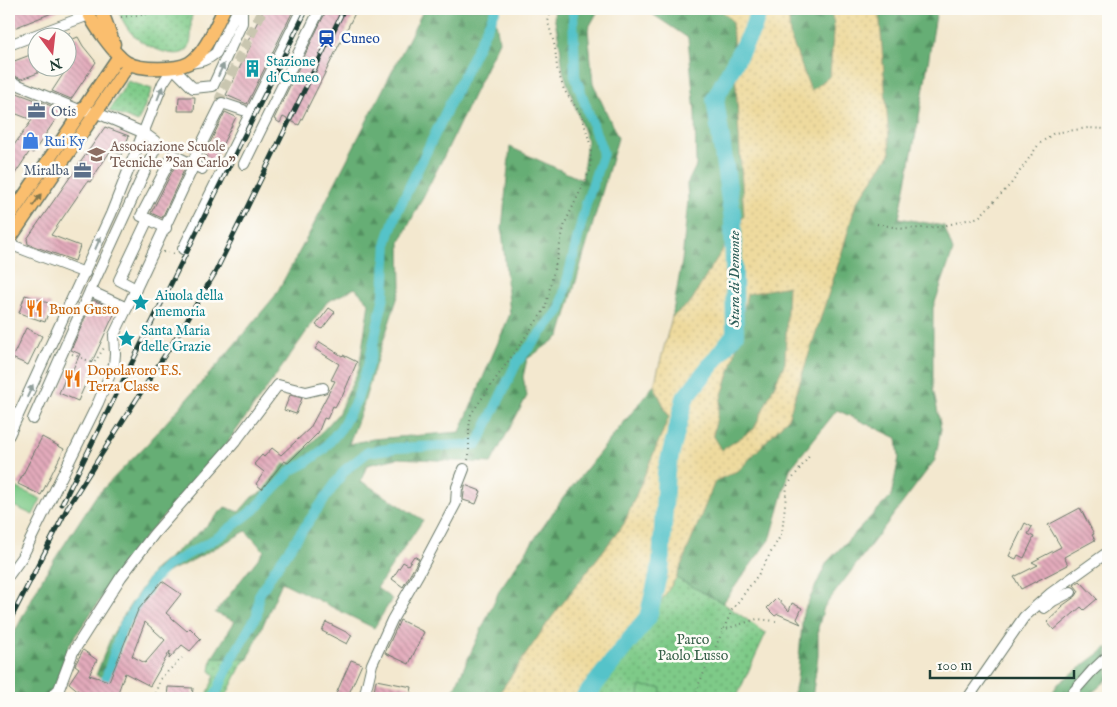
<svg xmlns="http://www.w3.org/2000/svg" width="1117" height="707" viewBox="0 0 1117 707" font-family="'IM FELL English',serif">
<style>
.grass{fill:url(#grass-dots);stroke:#4e845e}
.forest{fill:url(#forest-firs);stroke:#427654}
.sand{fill:url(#sand-dots);stroke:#868c69;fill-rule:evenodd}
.garden{fill:#7eca88;stroke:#4e845e}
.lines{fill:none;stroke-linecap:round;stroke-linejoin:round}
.canal{stroke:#55c3c9;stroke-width:10}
.river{stroke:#55c3c9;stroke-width:18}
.building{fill:url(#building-back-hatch);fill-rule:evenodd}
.minor-tunnel{stroke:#c9c6b0;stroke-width:10;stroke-dasharray:10 5;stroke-linecap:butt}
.minor-casing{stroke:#69796a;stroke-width:12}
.major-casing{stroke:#69796a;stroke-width:15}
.path{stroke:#69796a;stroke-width:2;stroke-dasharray:1 4;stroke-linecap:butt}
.minor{stroke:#fff;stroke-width:10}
.major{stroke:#fabe6e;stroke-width:12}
.rail-casing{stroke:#1f3d34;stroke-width:5}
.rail{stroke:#fdfcf7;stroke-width:3;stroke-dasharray:9;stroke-linecap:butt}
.oneway{fill:#8f9e9a}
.oneway2{fill:#82774e}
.labels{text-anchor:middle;stroke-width:5;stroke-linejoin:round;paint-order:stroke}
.transit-label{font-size:14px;fill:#164399;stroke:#fdfcf7;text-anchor:start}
.culture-label{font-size:14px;fill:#0d838f;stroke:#fdfcf7;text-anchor:start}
.service-label{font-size:14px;fill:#4e5e75;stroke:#fdfcf7;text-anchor:start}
.shop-label{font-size:14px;fill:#366cbe;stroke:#fdfcf7;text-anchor:start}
.education-label{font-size:14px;fill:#785e54;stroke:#fdfcf7;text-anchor:start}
.food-label{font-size:14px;fill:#c56008;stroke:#fdfcf7;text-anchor:start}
.park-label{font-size:14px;fill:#376049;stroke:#fdfcf7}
.water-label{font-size:15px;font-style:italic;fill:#2c5e59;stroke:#fdfcf7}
</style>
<defs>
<pattern id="grass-dots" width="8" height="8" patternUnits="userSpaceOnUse" patternTransform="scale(1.25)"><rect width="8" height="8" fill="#7eca88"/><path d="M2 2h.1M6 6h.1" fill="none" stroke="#67a570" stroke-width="1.8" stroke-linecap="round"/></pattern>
<pattern id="forest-firs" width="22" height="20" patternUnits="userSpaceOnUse" patternTransform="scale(1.25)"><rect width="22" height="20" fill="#66ae74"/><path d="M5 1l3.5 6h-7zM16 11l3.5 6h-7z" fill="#538f60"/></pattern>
<pattern id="sand-dots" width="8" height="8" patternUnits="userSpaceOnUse" patternTransform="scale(1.25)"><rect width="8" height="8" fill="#eeda9e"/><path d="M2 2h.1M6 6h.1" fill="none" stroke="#ccbc89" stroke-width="1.8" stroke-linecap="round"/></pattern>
<pattern id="building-back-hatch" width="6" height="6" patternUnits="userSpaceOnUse" patternTransform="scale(1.25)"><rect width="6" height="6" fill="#e3aabb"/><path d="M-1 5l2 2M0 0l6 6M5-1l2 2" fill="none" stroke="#b78c99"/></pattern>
</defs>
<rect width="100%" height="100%" fill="#fdfcf7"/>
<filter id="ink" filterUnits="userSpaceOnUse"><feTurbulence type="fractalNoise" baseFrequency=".02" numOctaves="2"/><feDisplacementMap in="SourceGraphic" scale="10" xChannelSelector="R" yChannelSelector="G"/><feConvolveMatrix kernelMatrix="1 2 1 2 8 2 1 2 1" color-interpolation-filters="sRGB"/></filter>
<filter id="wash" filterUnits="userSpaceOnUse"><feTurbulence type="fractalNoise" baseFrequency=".0096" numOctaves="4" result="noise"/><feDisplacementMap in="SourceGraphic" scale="20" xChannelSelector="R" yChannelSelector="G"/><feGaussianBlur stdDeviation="1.12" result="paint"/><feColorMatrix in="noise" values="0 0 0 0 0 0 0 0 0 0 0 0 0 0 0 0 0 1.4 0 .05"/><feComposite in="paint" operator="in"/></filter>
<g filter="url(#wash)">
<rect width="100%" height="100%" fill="#f3e8cf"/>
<g class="grass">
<path d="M117 9H194C188 21 194 35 189 47 180 64 143 45 134 36 126 28 122 19 117 9Z"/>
<polygon points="128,81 152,89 138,122 109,111"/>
<polygon points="676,578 723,603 766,633 736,698 592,698 608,682"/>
<polygon points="212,658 248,659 241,666 225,698 206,698 215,675 210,671"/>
</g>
<g class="forest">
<polygon points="424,9 494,9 499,41 445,154 400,242 401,287 373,372 362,409 349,444 373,439 460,432 510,314 502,229 510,147 582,180 587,141 563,71 560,45 554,16 555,9 599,9 588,29 593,83 618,138 560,336 527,359 523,377 527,396 491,463 398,458 367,465 361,481 423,520 377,588 392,599 374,628 282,582 248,659 212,658 235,621 215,613 264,551 246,531 184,565 173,569 160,577 136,608 107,679 96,675 111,637 129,607 154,570 202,530 225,507 239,512 252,497 262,492 284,464 288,465 309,446 338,414 359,369 369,303 355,288 327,302 275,377 219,454 138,545 69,645 52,694 48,698 9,698 9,643 43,577 96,496 148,443 219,363 275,296 309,234"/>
<polygon points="645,9 720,9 732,21 744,216 711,268 691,302 672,317 682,261 688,200 687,184 696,166 695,113 688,38"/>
<polygon points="788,9 830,9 834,22 830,76 811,91 790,36"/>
<polygon points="879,9 937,9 918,123 899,218 944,226 953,251 933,308 933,388 941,429 935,460 824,607 818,628 818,656 812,698 793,698 797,680 803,613 827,562 891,496 899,458 897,438 837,410 790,469 771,537 723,603 676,578 715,480 739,470 788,418 841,255 856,203 890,154"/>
<polygon points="788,286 785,363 754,429 722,450 713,435 721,398 734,358 747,293"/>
<polygon points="654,385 669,417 624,524 549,621 496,698 450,698 500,589 563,498"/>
<polygon points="1108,647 1108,679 1093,692 1089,698 1049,698 1058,684"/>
</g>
<path class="sand" d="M720 9H788L790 36 811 91 830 76 834 23 830 9H879L890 154 856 203 841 255 788 418 739 470 715 481 676 578 608 682 592 698H496L549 621 624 524 669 417 654 385 672 317 691 302 711 268 744 216 732 21ZM788 286 785 363 754 429 722 450 713 435 721 398 734 358 747 294Z"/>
<g class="garden">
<polygon points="9,484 41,499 33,515 9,504"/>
<polygon points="640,686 661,688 660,698 639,698"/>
</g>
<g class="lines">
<g class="canal">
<polyline points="472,445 477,444 480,439 517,362 560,310 586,204 603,153 575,76 573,9"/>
<polyline points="100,698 122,628 153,580 167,566 220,536 256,508 292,470 304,464 323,450 341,428 357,399 370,359 384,296 387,241 396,214 496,9"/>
<polyline points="214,698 233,657 257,615 259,595 273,572 345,470 368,452 396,448 465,445"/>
</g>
<polyline class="river" points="584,698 648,617 661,564 666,472 685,398 735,334 733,221 715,99 753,28 759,9"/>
</g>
<g id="blocks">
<g class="building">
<polygon points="9,9 62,9 9,30"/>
<polygon points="264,9 294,9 247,104 226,95 252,43 248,41"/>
<polygon points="327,9 357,9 299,125 283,117 280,123 274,119"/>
<polygon points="78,37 83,46 96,62 71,99 52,91 73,59 68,61 68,41"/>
<polygon points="38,52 38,73 22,79 9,74 9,63"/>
<polygon points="9,90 62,110 33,153 30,151 9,183 9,152 32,120 9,111"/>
<polygon points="179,97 195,97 194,111 178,111"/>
<polygon points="225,112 236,117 210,170 204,162 207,156 204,155"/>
<polygon points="105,127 129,136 121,155 111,150 90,182 88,181 51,235 80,246 75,261 28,244 27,239"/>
<polygon points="176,164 185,168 162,218 151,213"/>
<polygon points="25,295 51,304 45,322 19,313"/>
<polygon points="93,300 116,310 90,366 93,367 78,401 59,393 69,370 72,371 80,354 71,350"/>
<polygon points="329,308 335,312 322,329 316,325"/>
<polygon points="26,328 42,336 28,365 12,358"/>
<polygon points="320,342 342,356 343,355 357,362 342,397 341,396 335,407 333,406 327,419 324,418 318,433 288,463 284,461 262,489 256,484 264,472 254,464 262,455 264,457 272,448 281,455 310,428 335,381 331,380 339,364 315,349"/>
<polygon points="290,395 302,398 296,414 284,410"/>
<polygon points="42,437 64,449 41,495 18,484"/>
<polygon points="465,485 481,491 476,504 463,500"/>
<polygon points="1080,508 1094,534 1092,535 1095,540 1064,557 1068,565 1021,589 1014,577 1038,565 1032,562 1061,547 1048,525"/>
<polygon points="1025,523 1032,527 1028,534 1034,537 1024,558 1018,555 1016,559 1009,556"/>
<polygon points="414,556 419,559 403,587 392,579 403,562 408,565"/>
<path d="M162 581 181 594 166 613 187 631 190 628 201 639 190 651 182 645 169 659 170 651 150 686 125 673 116 698H87L69 683 79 668 75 665 83 650 97 660 89 675 109 681 138 610ZM145 622 165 640 145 663 132 656Z"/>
<polygon points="1080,581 1097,599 1084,610 1081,607 1054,630 1047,622 1063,607 1062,606 1076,596 1079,591 1074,585"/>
<polygon points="777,598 789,611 792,603 802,608 797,619 801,624 778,614 775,616 767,608"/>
<polygon points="400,620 424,632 409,664 385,653"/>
<polygon points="326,622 352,635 347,644 322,631"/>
<polygon points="351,660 362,664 347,698 346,698 336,694"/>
<polygon points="376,680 412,687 410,698 373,698"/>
<polygon points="168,687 193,688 192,698 167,698"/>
</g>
</g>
</g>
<g filter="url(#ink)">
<use href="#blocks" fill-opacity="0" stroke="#69796a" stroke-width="1"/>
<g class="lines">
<polyline class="minor-tunnel" points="222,103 220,98 263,9"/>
<defs>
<g id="minor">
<polyline points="9,45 89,15"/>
<path d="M189 63C200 62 208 60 216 53L238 9"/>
<polyline points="9,81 82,111 97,113 144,133 155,141 155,149 90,291 127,308 194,165 194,159 222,103 243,110"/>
<polyline points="244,164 320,9"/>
<polyline points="148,219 141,216 173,155 202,169"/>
<polyline points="9,244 85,273"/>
<polyline points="183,249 302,9"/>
<polyline points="136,289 119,280 148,219 166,228"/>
<polyline points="9,411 18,415"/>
<polyline points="33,419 90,291"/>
<polyline points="9,435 111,214 163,83 173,68 193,88 213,86 242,23 242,9"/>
<polyline points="9,575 22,557 98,403 114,365 115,354 114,335 127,308"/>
<polyline points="1044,608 1053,601 1071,592"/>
<polyline points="50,698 59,689 73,652 121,577 154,534 235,442 278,385 306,392 323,388"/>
<polyline points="364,698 372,664 392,620 419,573 456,503 457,487 464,469"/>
<polyline points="968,698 1024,617 1051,593 1108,552"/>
<polyline points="1068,698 1092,671 1108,656"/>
</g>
<g id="major">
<path d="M87 9C91 22 116 57 128 63 140 70 176 70 189 63 205 54 216 25 224 9"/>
<polyline points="101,9 114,44"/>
<polyline points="9,218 119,56"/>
<polyline points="9,240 129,64"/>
</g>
</defs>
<use href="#minor" class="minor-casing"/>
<use href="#major" class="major-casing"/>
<g class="path">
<polyline points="121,17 148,14 158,9"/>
<polyline points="69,33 71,39"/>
<polyline points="877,224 904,229 939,227 979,217 1011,184 1039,144 1054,133 1088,128 1108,129"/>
<polyline points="163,252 176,254"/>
<polyline points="72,354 94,363 104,348"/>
<polyline points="468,460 469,456 469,428 471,414 545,309 565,223 590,171 591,147 582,116 564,90 557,68 555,47 548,22 551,9"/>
<polyline points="722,630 757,619 776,621"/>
<polyline points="154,698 160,679 182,658"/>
<polyline points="696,698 698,686 732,610 758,575 782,533 787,486 810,455"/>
</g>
<use href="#minor" class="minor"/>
<use href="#major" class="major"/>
<defs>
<g id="rail">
<polyline points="62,504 307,9"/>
<polyline points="9,622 69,505 184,325 215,273 344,9"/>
</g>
</defs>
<use href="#rail" class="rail-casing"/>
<use href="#rail" class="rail"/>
</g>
<defs><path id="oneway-solid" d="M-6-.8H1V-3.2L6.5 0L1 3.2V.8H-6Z" transform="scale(1.25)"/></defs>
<g class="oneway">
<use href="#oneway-solid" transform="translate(221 70) rotate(-65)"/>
<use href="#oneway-solid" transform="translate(160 93) rotate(-69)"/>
<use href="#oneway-solid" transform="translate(98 243) rotate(-66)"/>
<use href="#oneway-solid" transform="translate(30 391) rotate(-65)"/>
</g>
<use class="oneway2" href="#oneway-solid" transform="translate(37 200) rotate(-55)"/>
</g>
<defs>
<symbol id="station-bare" viewBox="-9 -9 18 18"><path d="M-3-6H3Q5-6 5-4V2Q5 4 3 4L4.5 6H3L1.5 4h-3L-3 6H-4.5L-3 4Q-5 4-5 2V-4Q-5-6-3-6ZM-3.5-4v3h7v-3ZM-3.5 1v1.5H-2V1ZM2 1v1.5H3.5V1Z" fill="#1a4fb4" stroke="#fdfcf7" stroke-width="2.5" paint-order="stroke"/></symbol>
<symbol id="building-bare" viewBox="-9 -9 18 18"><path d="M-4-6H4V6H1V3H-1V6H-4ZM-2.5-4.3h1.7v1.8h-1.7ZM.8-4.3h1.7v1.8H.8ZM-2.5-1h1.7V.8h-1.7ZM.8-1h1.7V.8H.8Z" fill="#0f9aa8" stroke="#fdfcf7" stroke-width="2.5" paint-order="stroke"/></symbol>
<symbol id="office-bare" viewBox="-9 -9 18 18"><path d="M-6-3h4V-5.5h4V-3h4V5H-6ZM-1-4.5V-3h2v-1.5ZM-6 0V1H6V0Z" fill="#5c6f8a" stroke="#fdfcf7" stroke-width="2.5" paint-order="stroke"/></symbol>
<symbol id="shop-bare" viewBox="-9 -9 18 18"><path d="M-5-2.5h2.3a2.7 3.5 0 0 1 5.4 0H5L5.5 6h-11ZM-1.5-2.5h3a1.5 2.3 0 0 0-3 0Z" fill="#3f7fe0" stroke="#fdfcf7" stroke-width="2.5" paint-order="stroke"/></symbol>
<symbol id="university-bare" viewBox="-9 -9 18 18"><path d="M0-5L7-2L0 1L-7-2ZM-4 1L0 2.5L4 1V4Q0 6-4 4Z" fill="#8d6e63" stroke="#fdfcf7" stroke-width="2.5" paint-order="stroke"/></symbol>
<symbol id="sight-bare" viewBox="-9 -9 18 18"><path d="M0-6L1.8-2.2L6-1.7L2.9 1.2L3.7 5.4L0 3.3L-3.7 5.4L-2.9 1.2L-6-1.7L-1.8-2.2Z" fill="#0f9aa8" stroke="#fdfcf7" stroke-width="2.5" paint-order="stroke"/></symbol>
<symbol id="restaurant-bare" viewBox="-9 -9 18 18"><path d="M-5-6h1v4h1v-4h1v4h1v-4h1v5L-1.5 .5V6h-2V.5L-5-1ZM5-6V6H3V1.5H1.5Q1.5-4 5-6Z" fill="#e8710a" stroke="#fdfcf7" stroke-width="2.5" paint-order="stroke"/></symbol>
</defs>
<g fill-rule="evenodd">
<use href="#station-bare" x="314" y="26" width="25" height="25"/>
<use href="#building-bare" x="240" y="56" width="25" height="25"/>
<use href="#office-bare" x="24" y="98" width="25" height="25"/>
<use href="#shop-bare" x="18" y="128" width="25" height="25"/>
<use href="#university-bare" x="84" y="142" width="25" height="25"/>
<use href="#office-bare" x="70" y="158" width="25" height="25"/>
<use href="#sight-bare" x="128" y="290" width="25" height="25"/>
<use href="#restaurant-bare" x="22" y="296" width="25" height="25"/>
<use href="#sight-bare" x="114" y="326" width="25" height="25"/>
<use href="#restaurant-bare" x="60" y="366" width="25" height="25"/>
</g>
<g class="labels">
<g class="transit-label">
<text x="341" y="43">Cuneo</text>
</g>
<g class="culture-label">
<text x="266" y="66">Stazione<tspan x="266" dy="16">di Cuneo</tspan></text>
<text x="155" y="300">Aiuola della<tspan x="155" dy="16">memoria</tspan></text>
<text x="141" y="335">Santa Maria<tspan x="141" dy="16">delle Grazie</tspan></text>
</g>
<g class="service-label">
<text x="51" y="116">Otis</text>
<text x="69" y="175" text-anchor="end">Miralba</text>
</g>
<g class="shop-label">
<text x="44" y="146">Rui Ky</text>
</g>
<g class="education-label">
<text x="110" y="151">Associazione Scuole<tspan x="110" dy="16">Tecniche "San Carlo"</tspan></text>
</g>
<g class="food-label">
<text x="49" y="314">Buon Gusto</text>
<text x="87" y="375">Dopolavoro F.S.<tspan x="87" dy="16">Terza Classe</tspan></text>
</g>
<g class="park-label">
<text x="693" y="644">Parco<tspan x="693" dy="16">Paolo Lusso</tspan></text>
</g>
<g class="water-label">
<text transform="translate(734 279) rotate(-90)" y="5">Stura di Demonte</text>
</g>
</g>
<rect width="1117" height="707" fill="none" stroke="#fdfcf7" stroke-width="30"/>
<g transform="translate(52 52) rotate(165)"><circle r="24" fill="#fdfcf7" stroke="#a4b0a9"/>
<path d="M0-4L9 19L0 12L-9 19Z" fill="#d1495b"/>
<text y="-8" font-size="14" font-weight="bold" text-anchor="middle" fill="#1f3d34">N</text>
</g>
<path d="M930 670v8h144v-8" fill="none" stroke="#1f3d34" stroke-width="2.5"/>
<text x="937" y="670" font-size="15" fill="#1f3d34" stroke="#fdfcf7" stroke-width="4" paint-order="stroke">100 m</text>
</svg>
